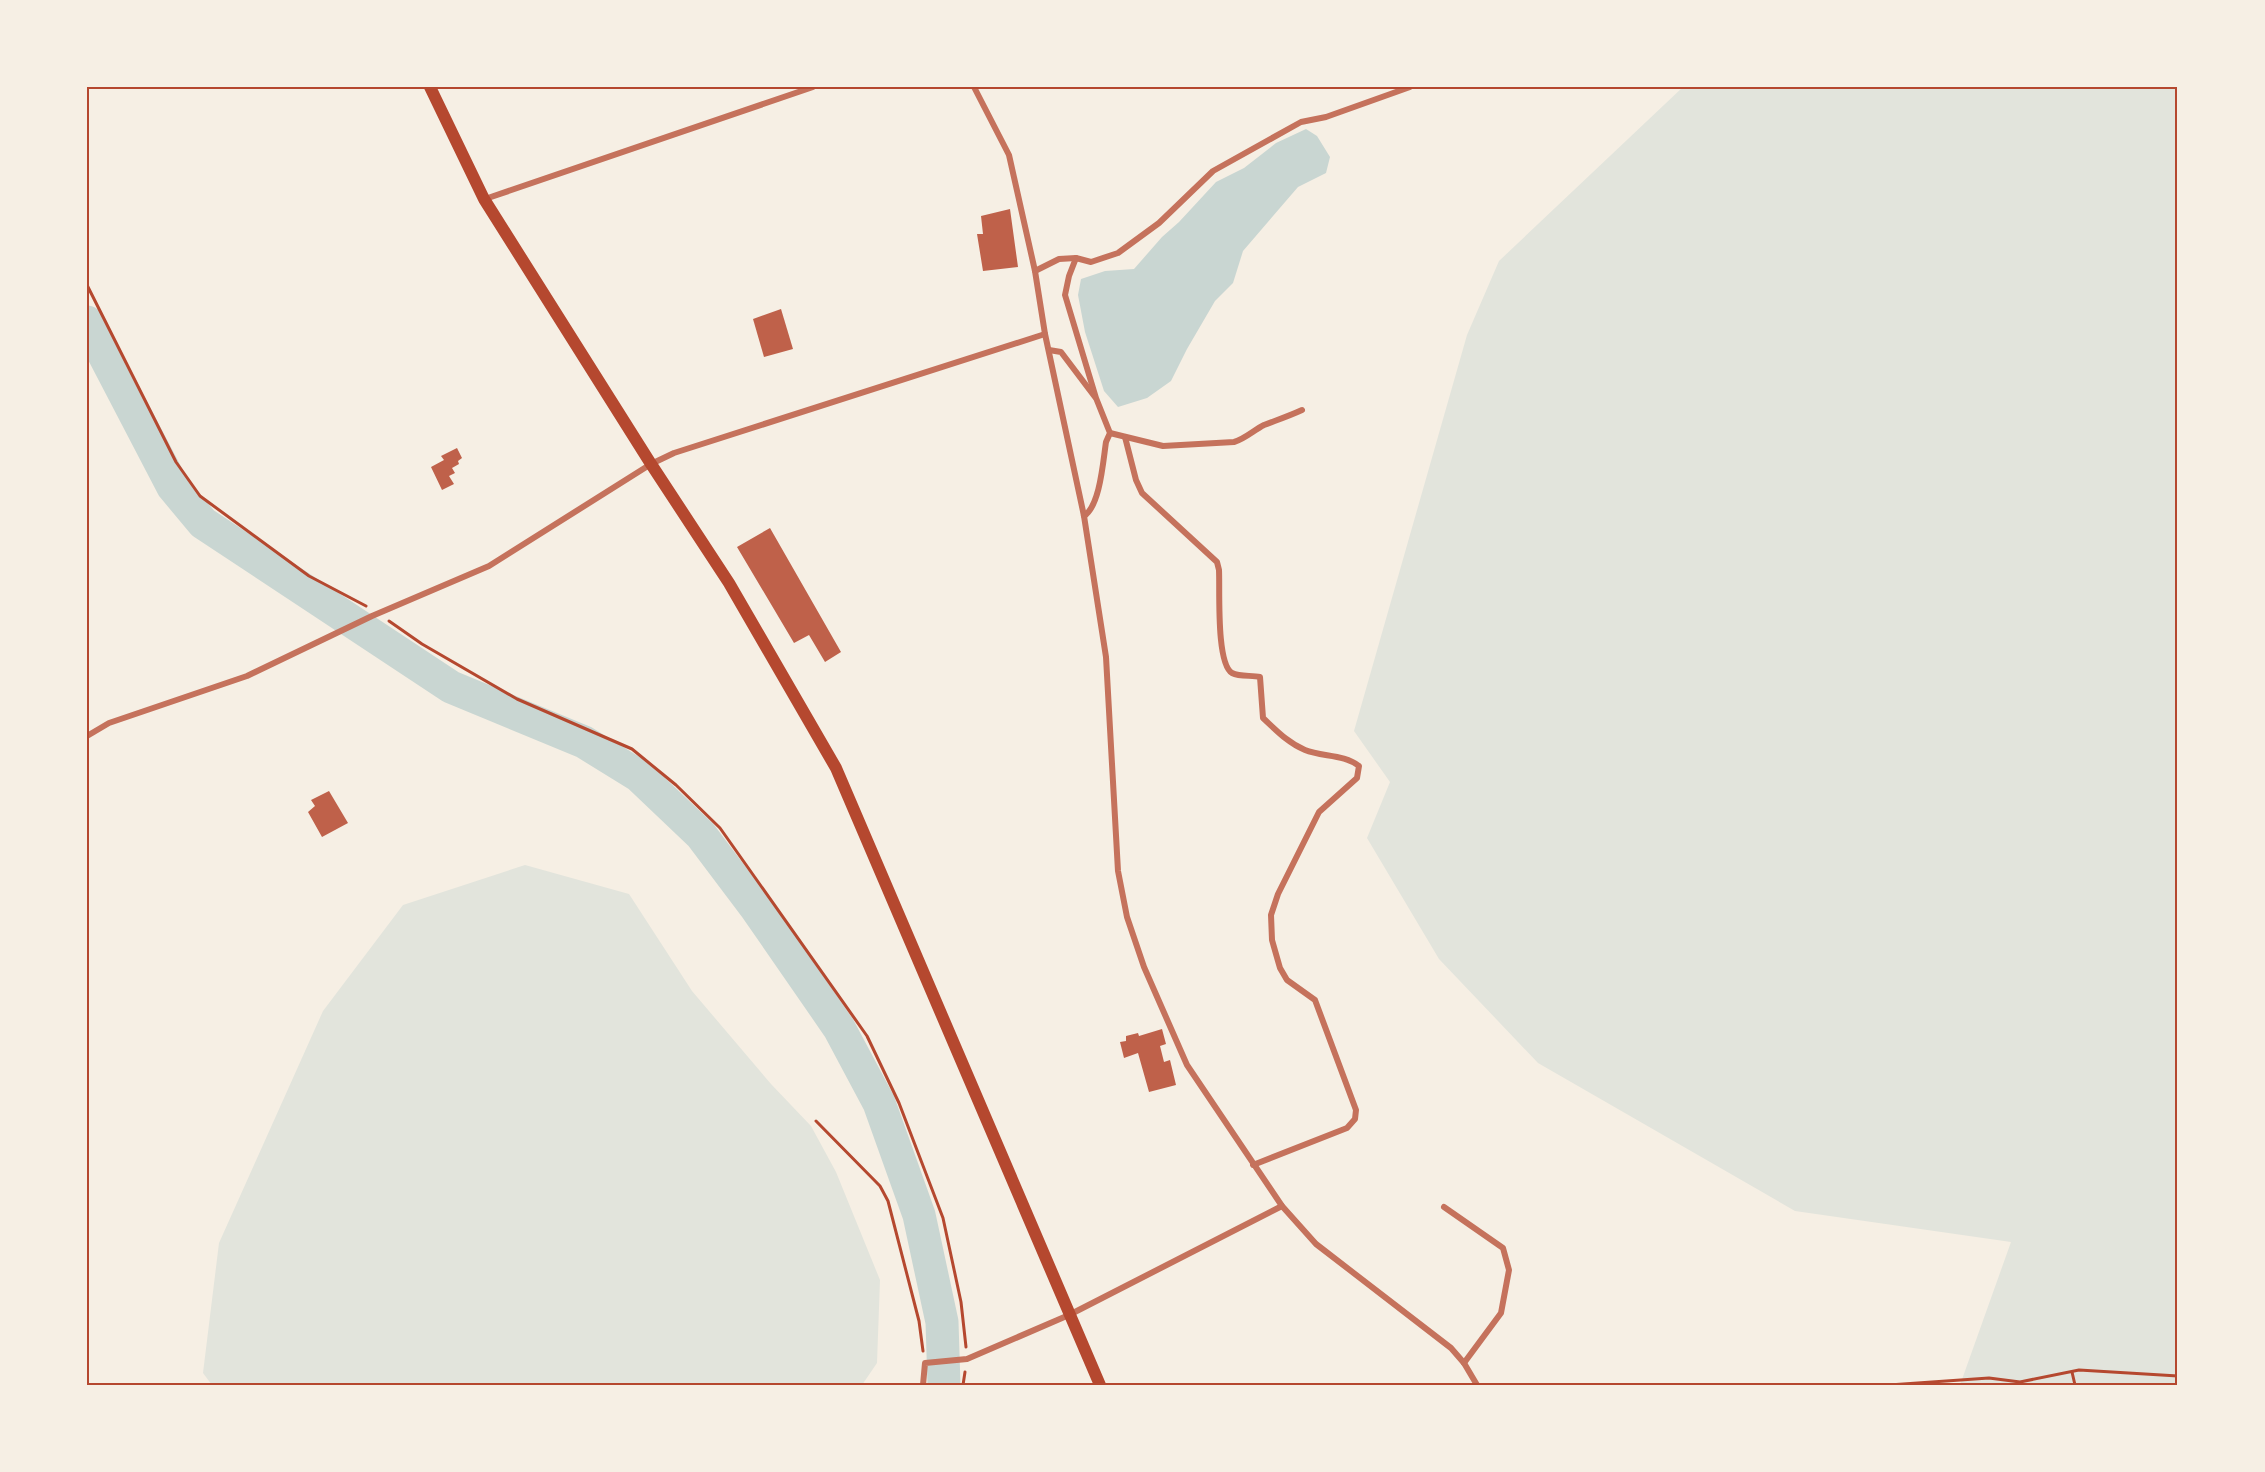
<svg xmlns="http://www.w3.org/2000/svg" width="2265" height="1472" viewBox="0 0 2265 1472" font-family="'Playfair Display',serif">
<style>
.green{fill:#e2e4dc}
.water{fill:#c9d6d2}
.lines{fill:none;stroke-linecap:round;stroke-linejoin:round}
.river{stroke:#c9d6d2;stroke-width:33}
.building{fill:#bf614a}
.path{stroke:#b5482f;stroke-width:3}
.minor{stroke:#c5725c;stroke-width:6}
.secondary{stroke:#b5482f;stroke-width:12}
.neatline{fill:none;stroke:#b5482f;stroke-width:2}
</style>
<rect width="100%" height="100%" fill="#f6efe4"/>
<g class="green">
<polygon points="1683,87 2178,87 2178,1385 1960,1385 2011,1242 1795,1211 1538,1063 1439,959 1367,838 1390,782 1354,731 1467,335 1499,261"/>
<polygon points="525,865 629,894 692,991 771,1084 811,1126 836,1172 880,1280 877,1363 862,1385 212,1385 203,1373 219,1243 323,1011 403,905"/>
</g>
<polygon class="water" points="1306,129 1317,136 1330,157 1326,173 1298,187 1243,251 1233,283 1215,301 1187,349 1171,381 1147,398 1118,407 1104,391 1085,332 1078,295 1081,279 1105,271 1134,269 1162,237 1179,222 1216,182 1244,168 1276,143"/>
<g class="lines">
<polyline class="river" points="87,322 173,487 203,523 451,687 584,742 639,776 701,835 756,908 839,1028 879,1103 919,1215 942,1322 944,1385"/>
</g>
<g class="building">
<polygon points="1010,209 1018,267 983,271 977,234 983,234 981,216"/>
<polygon points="781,309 793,349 764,357 753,319"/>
<polygon points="457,448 462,458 458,461 459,464 452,468 455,473 449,476 454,484 442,490 431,467 444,460 441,456"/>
<polygon points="770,528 841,652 825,662 809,635 794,643 737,547"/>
<polygon points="329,791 348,823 322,837 308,812 315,806 311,800"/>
<polygon points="1162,1029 1166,1044 1160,1046 1164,1062 1170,1060 1176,1085 1149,1092 1138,1053 1124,1058 1120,1042 1126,1041 1126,1036 1138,1033 1139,1036"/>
</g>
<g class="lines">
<g class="path">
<polyline points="87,285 176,462 200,496 309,576 366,606"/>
<polyline points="389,621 422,644 517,699 632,749 676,785 720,828 867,1036 899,1103 943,1218 961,1302 966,1347"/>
<polyline points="816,1121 880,1186 888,1201 919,1321 923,1351"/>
<polyline points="2072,1372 2075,1385"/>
<polyline points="963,1385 965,1372"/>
<polyline points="1889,1385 1989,1378 2020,1382 2079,1370 2178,1376"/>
</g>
<g class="minor">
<polyline points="974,87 1009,155 1035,271 1045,334 1084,516 1106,657 1118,871 1127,917 1144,967 1187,1065 1282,1206 1316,1244 1451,1348 1464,1363 1477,1385"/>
<polyline points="485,199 813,87"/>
<path d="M1076 258 1069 276 1065 295 1096 398 1110 433 1106 442C1103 462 1100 506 1084 516"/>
<polyline points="1035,271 1059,259 1076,258 1091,262 1118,253 1159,223 1213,171 1301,122 1326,117 1410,87"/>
<polyline points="1049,350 1061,352 1095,397"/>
<path d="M1110 433 1163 446 1234 442C1245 439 1254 430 1264 425 1277 420 1289 416 1302 410"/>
<path d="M1125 437 1136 480 1142 493 1217 562 1219 570C1220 590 1216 663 1232 673 1240 677 1252 675 1260 677L1263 718C1276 730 1288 743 1305 750 1322 757 1344 754 1359 766L1357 778 1319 812 1278 894 1271 915 1272 940 1280 968 1287 980 1315 1000 1356 1110 1355 1119 1347 1128 1253 1165"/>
<polyline points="87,736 109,723 247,676 372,616 489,566 651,464 674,453 1045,334"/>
<polyline points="1444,1207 1503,1248 1509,1270 1501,1313 1464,1363"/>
<polyline points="923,1385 925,1363 967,1359 1069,1315 1282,1206"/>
</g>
<polyline class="secondary" points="430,87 484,199 651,464 729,583 836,768 1100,1385"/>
</g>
<rect width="2265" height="1472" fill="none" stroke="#f6efe4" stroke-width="177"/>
<rect x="88" y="88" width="2088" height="1296" class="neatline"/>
</svg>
